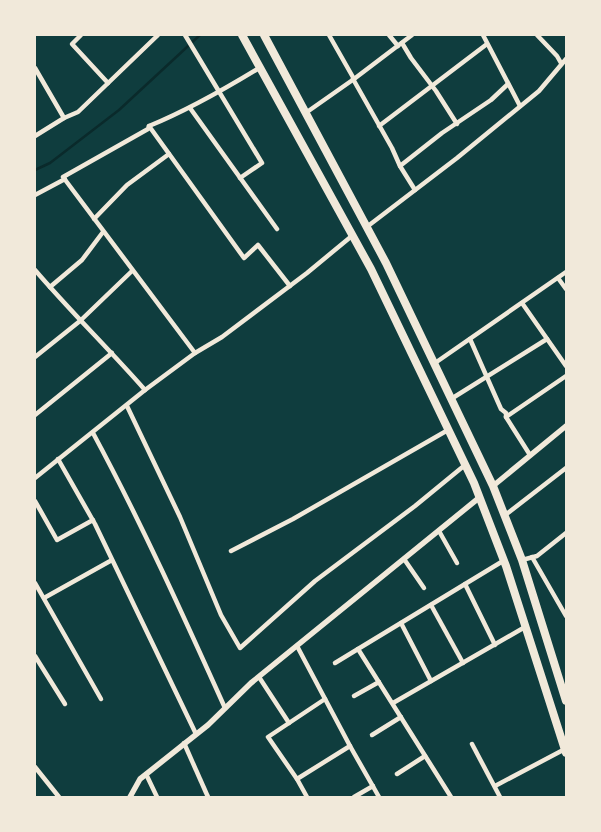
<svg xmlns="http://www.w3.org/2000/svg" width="601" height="832" viewBox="0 0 601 832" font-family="Georgia,serif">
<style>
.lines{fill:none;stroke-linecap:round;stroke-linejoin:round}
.stream{stroke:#0a2a2b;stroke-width:2.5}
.minor{stroke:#f1e9da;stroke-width:4.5}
.tertiary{stroke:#f1e9da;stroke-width:5.5}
.trunk{stroke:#f1e9da;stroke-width:8}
</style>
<rect width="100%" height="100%" fill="#0f3d3e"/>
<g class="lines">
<polyline class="stream" points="35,170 50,163 119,110 200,35"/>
<g class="minor">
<polyline points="81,35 72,44 108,83"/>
<polyline points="185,35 262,163 240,178"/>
<polyline points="329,35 354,79"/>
<polyline points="389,35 398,46"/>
<polyline points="483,35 520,106"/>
<polyline points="537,35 557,56 561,63"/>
<polyline points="402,43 411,58 436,91 457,124"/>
<polyline points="35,68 64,118 78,112 158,35"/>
<path d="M259 68C223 90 188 110 149 126L244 258 258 245 290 286"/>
<polyline points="353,79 392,148 400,166 442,133 491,100 508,84"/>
<polyline points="190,108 277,229"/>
<polyline points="307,112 354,79 412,35"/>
<polyline points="149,126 148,129 63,177 195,353"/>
<polyline points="379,126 487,44"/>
<polyline points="35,136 64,118"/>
<polyline points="400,166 415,190"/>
<polyline points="35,195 65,179"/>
<polyline points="94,219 127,185 169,154"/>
<polyline points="368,226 457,158 539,91 566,59"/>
<path d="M35 270C71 312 109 349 145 390"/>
<polyline points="558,278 566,289"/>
<polyline points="50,287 82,260 103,232"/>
<polyline points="522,303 566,366"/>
<polyline points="470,339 501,409 506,413 506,417 530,455"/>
<polyline points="35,357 80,321 132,271"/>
<polyline points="435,363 566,272"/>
<polyline points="451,399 547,339"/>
<polyline points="127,406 180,517 221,615 240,648 315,581 415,506 465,465"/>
<polyline points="35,415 112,353"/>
<polyline points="506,417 566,376"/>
<path d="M93 433C141 522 183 615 225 708"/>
<polyline points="58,459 95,524 196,734"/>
<polyline points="35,478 145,390 195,353 222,337 307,273 353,235"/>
<polyline points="35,501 57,540 93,520"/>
<polyline points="504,516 566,468"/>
<polyline points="439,531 457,563"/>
<polyline points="231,551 293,519 448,430"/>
<polyline points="532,557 566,616"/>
<polyline points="404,559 424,588"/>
<polyline points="522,560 537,556 566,533"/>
<polyline points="35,583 101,699"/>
<polyline points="465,584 495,645"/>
<polyline points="44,598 112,560"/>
<polyline points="431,605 463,663"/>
<polyline points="401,623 431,681"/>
<polyline points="297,646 350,746 379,797"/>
<polyline points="35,656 65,704"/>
<polyline points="335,663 358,649"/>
<polyline points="259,677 289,723"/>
<polyline points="354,696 379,682"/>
<polyline points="393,703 525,627"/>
<polyline points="372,735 401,717"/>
<polyline points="184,743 208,797"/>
<polyline points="472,744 500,797"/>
<polyline points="35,767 59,797"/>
<polyline points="146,774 157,797"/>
<polyline points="397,774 425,756"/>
<polyline points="297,779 268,737 325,699"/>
<polyline points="495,786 565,749"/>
<polyline points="307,797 297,779 350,746"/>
<polyline points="354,797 373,786"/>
<polyline points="451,797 358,649 503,561"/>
</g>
<g class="tertiary">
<polyline points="493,486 566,426"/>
<polyline points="130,797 140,779 208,725 251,683 480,497"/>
</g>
<g class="trunk">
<polyline points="242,35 371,269 474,483 506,566 566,753"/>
<polyline points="264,35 386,263 493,486 522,560 566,701"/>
</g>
</g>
<rect width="601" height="832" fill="none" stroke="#f1e9da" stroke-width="72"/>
</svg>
